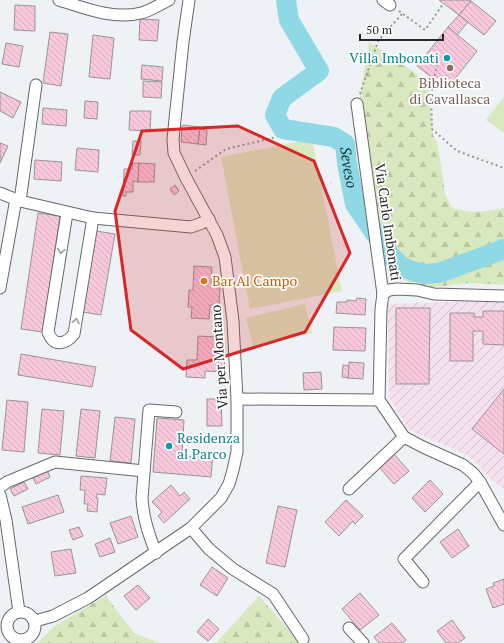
<svg xmlns="http://www.w3.org/2000/svg" width="504" height="643" viewBox="0 0 504 643" font-family="'PT Serif',serif">
<style>
.industrial{fill:url(#industrial-furrows)}
.green{fill:#d8e8bf}
.forest{fill:url(#forest-firs)}
.lines{fill:none;stroke-linecap:round;stroke-linejoin:round}
.river{stroke:#8ed9e5;stroke-width:20}
.building{fill:url(#building-back-hatch);stroke:#999496}
.minor-casing{stroke:#66696d;stroke-width:13}
.path{stroke:#949699;stroke-width:2;stroke-dasharray:2 3;stroke-linecap:butt}
.minor{stroke:#fff;stroke-width:11}
.oneway{stroke:#9d9e9e}
.marked{fill:#d62828;fill-opacity:0.2;stroke:#d62828;stroke-width:3;stroke-linejoin:round}
.culture-dot{fill:#0f9aa8;stroke:#fefeff;stroke-width:1.5}
.education-dot{fill:#8d6e63;stroke:#fefeff;stroke-width:1.5}
.food-dot{fill:#e8710a;stroke:#fefeff;stroke-width:1.5}
.labels{text-anchor:middle;stroke-width:3.5;stroke-linejoin:round;paint-order:stroke}
.culture-label{font-size:14px;fill:#0d838f;stroke:#fefeff;text-anchor:end}
.education-label{font-size:14px;fill:#785e54;stroke:#fefeff}
.street-label{font-size:14px;fill:#262728;stroke:#fefeff}
.food-label{font-size:14px;fill:#c56008;stroke:#fefeff;text-anchor:start}
.water-label{font-size:15px;font-style:italic;fill:#14393e;stroke:#fefeff}
</style>
<defs>
<pattern id="industrial-furrows" width="10" height="10" patternUnits="userSpaceOnUse"><rect width="10" height="10" fill="#f4e0ef"/><path d="M-1 1l2-2M0 10L10 0M9 11l2-2" fill="none" stroke="#d1c0cd"/></pattern>
<pattern id="forest-firs" width="22" height="20" patternUnits="userSpaceOnUse"><rect width="22" height="20" fill="#d8e8bf"/><path d="M5 1l3.5 6h-7zM16 11l3.5 6h-7z" fill="#b9c7a4"/></pattern>
<pattern id="building-back-hatch" width="6" height="6" patternUnits="userSpaceOnUse"><rect width="6" height="6" fill="#f8c8dd"/><path d="M-1 5l2 2M0 0l6 6M5-1l2 2" fill="none" stroke="#d4acbe"/></pattern>
</defs>
<rect width="100%" height="100%" fill="#eef1f5"/>
<polygon class="industrial" points="480,301 504,303 504,489 490,478 471,457 408,429 389,397 388,304"/>
<g class="green">
<polygon points="504,97 504,133 486,120"/>
<polygon points="312,139 342,291 250,309 221,157"/>
<polygon points="305,304 312,333 253,347 246,318"/>
</g>
<g class="forest">
<path d="M369 42 427 81 433 134 438 146 445 193 451 207C468 214 487 212 504 208V285L470 283 426 288 418 287 409 283 402 278 391 263 371 249 354 133Z"/>
<polygon points="106,596 134,633 159,643 37,643 56,625"/>
<polygon points="259,596 300,643 216,643"/>
</g>
<g class="lines">
<path class="river" id="s1" d="M286 0 289 20 319 71 282 98 275 115 283 129 334 137 345 144 347 163 355 204 390 255 401 266 412 271 425 274 439 273 504 249"/>
</g>
<g class="building">
<polygon points="439,0 469,0 471,1 459,15"/>
<polygon points="471,1 496,21 484,35 459,15"/>
<polygon points="15,5 35,6 35,31 14,30"/>
<polygon points="459,15 468,22 457,35 448,27"/>
<polygon points="140,19 159,20 157,41 139,40"/>
<polygon points="448,27 477,51 447,89 417,66"/>
<polygon points="50,32 68,34 61,86 43,83"/>
<polygon points="93,35 114,38 110,79 89,77"/>
<polygon points="6,43 23,46 19,67 2,64"/>
<polygon points="142,65 163,67 162,81 141,79"/>
<polygon points="143,81 162,82 161,98 143,97"/>
<polygon points="0,92 21,102 13,118 0,111"/>
<polygon points="85,101 98,102 97,119 84,118"/>
<polygon points="43,108 67,110 66,126 42,124"/>
<polygon points="130,111 151,111 150,131 129,130"/>
<polygon points="182,125 200,127 198,144 181,142"/>
<polygon points="200,129 207,130 206,145 198,144"/>
<polygon points="133,141 141,141 140,155 132,155"/>
<polygon points="0,143 8,146 0,163"/>
<polygon points="77,148 99,150 98,172 75,170"/>
<polygon points="35,160 62,162 61,181 34,179"/>
<polygon points="133,163 139,163 138,182 133,181 133,192 126,192 126,196 123,196 124,169 132,169"/>
<polygon points="139,163 155,164 154,182 138,182"/>
<polygon points="175,185 179,191 174,195 170,189"/>
<polygon points="38,213 60,216 43,332 21,329"/>
<polygon points="96,231 115,234 101,315 83,312"/>
<polygon points="194,266 212,267 211,287 220,288 219,305 210,305 209,319 191,318 192,307 188,307 189,290 193,290"/>
<polygon points="357,298 366,299 365,315 336,313 337,302 347,302 347,300 356,301"/>
<polygon points="396,308 430,308 429,384 396,384"/>
<polygon points="483,311 504,311 504,345 483,344 483,331 473,331 473,361 450,361 450,313 474,313 474,317 483,317"/>
<polygon points="334,327 366,328 365,351 333,350"/>
<polygon points="198,336 219,337 218,356 225,356 224,372 205,371 205,378 186,377 187,360 197,360"/>
<polygon points="21,354 96,367 92,387 18,375"/>
<polygon points="349,362 364,363 363,379 348,378"/>
<polygon points="343,365 349,366 348,378 342,377"/>
<polygon points="321,372 322,389 304,390 303,373"/>
<polygon points="504,389 504,454 472,429"/>
<polygon points="207,399 221,399 222,426 207,426"/>
<polygon points="7,400 28,402 24,452 2,450"/>
<polygon points="42,409 64,411 60,455 38,453"/>
<polygon points="81,409 100,411 95,458 76,456"/>
<polygon points="115,417 135,419 131,463 110,461"/>
<polygon points="157,418 184,420 182,456 192,457 193,451 213,452 211,477 153,472"/>
<polygon points="393,453 409,471 394,484 378,466"/>
<polygon points="47,470 50,477 36,484 33,478"/>
<polygon points="81,476 107,478 105,495 97,494 96,498 98,498 97,512 87,511 88,504 84,504 85,490 80,490"/>
<polygon points="430,480 443,494 425,512 412,498"/>
<polygon points="24,482 28,489 14,496 10,489"/>
<polygon points="171,485 180,496 184,492 190,499 164,523 158,516 162,512 152,502"/>
<polygon points="58,495 64,512 28,524 22,507"/>
<polygon points="346,500 363,516 355,524 353,521 339,536 325,522"/>
<polygon points="278,506 297,510 285,567 266,563"/>
<polygon points="131,516 138,537 118,544 110,523"/>
<polygon points="79,527 83,536 73,540 69,530"/>
<polygon points="458,529 469,546 452,558 440,542"/>
<polygon points="110,538 115,552 100,557 95,544"/>
<polygon points="71,549 76,573 55,576 51,552"/>
<polygon points="212,567 228,578 217,596 200,585"/>
<polygon points="504,579 504,604 493,608 486,589 494,586 493,583"/>
<polygon points="138,585 150,598 136,610 124,596"/>
<polygon points="360,593 379,615 360,630 342,609"/>
<polygon points="208,619 219,629 208,641 197,632"/>
<polygon points="452,620 465,638 458,643 446,643 437,631"/>
<polygon points="392,623 406,640 403,643 379,643 374,637"/>
</g>
<g class="lines">
<defs>
<g id="minor">
<path d="M59 0C84 8 114 20 141 13 150 11 160 4 169 0"/>
<polyline points="383,0 390,5"/>
<polyline points="357,104 383,294 381,309 379,400 404,437 423,447 463,465 473,473 480,482 504,525"/>
<polyline points="0,193 20,201 93,218 191,227 202,223 209,219"/>
<polyline points="20,201 36,85"/>
<path d="M67 213 48 332C54 348 66 344 74 334L93 218"/>
<polyline points="0,288 16,199"/>
<polyline points="383,294 389,290 397,289 417,290 434,294 504,296"/>
<polyline points="237,399 379,400"/>
<polyline points="0,487 7,482 55,462 144,471"/>
<polyline points="349,489 404,437"/>
<polyline points="0,495 6,520 19,612"/>
<polyline points="191,528 209,549 233,569 273,594 303,639"/>
<path d="M156 553C149 535 143 518 142 498L149 410 176 412"/>
<polyline points="423,582 404,559 480,482"/>
<circle cx="21" cy="626" r="14"/>
<polyline points="35,621 53,616 88,598 191,528 221,498 229,484 233,470 237,452 237,399 233,321 225,257 217,235 186,178 174,153 173,139 183,42 189,0"/>
<polyline points="349,628 363,643"/>
</g>
</defs>
<use href="#minor" class="minor-casing"/>
<g class="path">
<polyline points="399,11 425,30 443,4"/>
<polyline points="437,64 431,96 432,129 457,151 504,168"/>
<polyline points="360,94 378,41 402,14"/>
<polyline points="195,171 226,149 277,137"/>
</g>
<use href="#minor" class="minor"/>
</g>
<defs><path id="oneway-chevron" d="M-2-3.5L2.5 0L-2 3.5" fill="none" stroke-width="1.6" stroke-linecap="round" stroke-linejoin="round"/></defs>
<g class="oneway">
<use href="#oneway-chevron" transform="translate(61 251) rotate(99)"/>
<use href="#oneway-chevron" transform="translate(76 321) rotate(-80)"/>
</g>
<path class="marked" d="M238 126 314 161 350 253 305 332 183 369 131 330 115 211 142 131Z"/>
<g class="culture-dot">
<circle cx="447" cy="58" r="4"/>
<circle cx="169" cy="446" r="4"/>
</g>
<circle class="education-dot" cx="450" cy="68" r="4"/>
<circle class="food-dot" cx="204" cy="281" r="4"/>
<g class="labels">
<g class="culture-label">
<text x="439" y="63">Villa Imbonati</text>
<text x="177" y="443" text-anchor="start">Residenza<tspan x="177" dy="16">al Parco</tspan></text>
</g>
<g class="education-label">
<text x="450" y="88">Biblioteca<tspan x="450" dy="16">di Cavallasca</tspan></text>
</g>
<g class="street-label">
<text transform="translate(388 222) rotate(82)" y="5">Via Carlo Imbonati</text>
<text transform="translate(219 357) rotate(-94)" y="5">Via per Montano</text>
</g>
<g class="food-label">
<text x="212" y="286">Bar Al Campo</text>
</g>
<g class="water-label">
<text dy="5" stroke="none"><textPath href="#s1" startOffset="248">Seveso</textPath></text>
</g>
</g>
<path d="M360 34v6h83v-6" fill="none" stroke="#262728" stroke-width="2"/>
<text x="366" y="34" font-size="12" fill="#262728" stroke="#fefeff" stroke-width="3" paint-order="stroke">50 m</text>
</svg>
